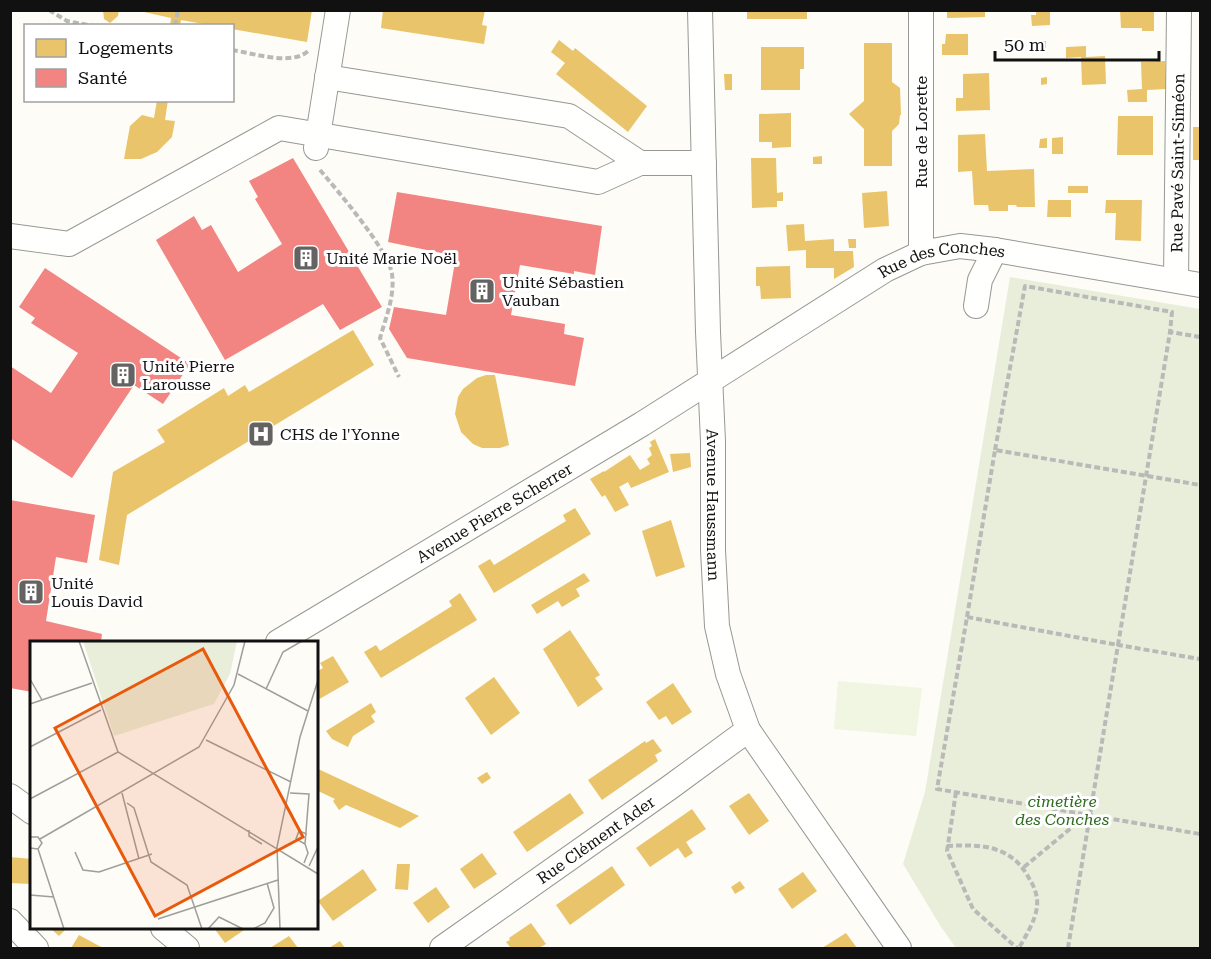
<svg xmlns="http://www.w3.org/2000/svg" width="1211" height="959" viewBox="0 0 1211 959" font-family="'Roboto Serif',serif">
<style>
.cemetery{fill:#e9eedb}
.pitch{fill:#f0f6e1}
.homes{fill:#e9c46a}
.health{fill:#f28482}
.lines{fill:none;stroke-linecap:round;stroke-linejoin:round}
.minor-casing{stroke:#979795;stroke-width:26}
.path{stroke:#b9b9b8;stroke-width:4;stroke-dasharray:6 3;stroke-linecap:butt}
.minor{stroke:#fffffe;stroke-width:24}
.labels{text-anchor:middle;stroke-width:6;stroke-linejoin:round;paint-order:stroke}
.street-label{font-size:16px;fill:#111;stroke:#fff}
.poi-label{font-size:16px;fill:#111;stroke:#fff;text-anchor:start}
.park-label{font-size:16px;font-style:italic;fill:#2f6b1f;stroke:#fff}
.inset-road{fill:none;stroke:#9f9e9b;stroke-width:1.5}
.view{fill:#e8590c;fill-opacity:0.15;stroke:#e8590c;stroke-width:3}
.inset-edge{fill:none;stroke:#111;stroke-width:3}
</style>
<rect width="100%" height="100%" fill="#fdfcf7"/>
<polygon class="cemetery" points="1010,277 1200,309 1200,948 956,948 941,927 903,864 925,792"/>
<polygon class="pitch" points="838,681 922,688 916,736 834,729"/>
<g class="homes">
<polygon points="103,10 119,10 118,16 110,23 104,19"/>
<polygon points="135,10 312,10 307,42 232,29 232,26 215,26 181,20 180,26 170,26 171,18"/>
<polygon points="383,10 485,10 482,25 487,26 484,44 381,28"/>
<rect x="747" y="10" width="60" height="9"/>
<polygon points="947,10 985,10 985,17 947,18"/>
<polygon points="1036,10 1050,10 1050,25 1032,26 1031,15 1036,15"/>
<polygon points="1120,10 1154,10 1154,31 1142,31 1142,28 1121,28"/>
<polygon points="946,34 968,34 968,55 942,55 942,44 945,44"/>
<polygon points="559,40 573,51 575,48 647,106 628,132 556,74 565,63 551,52"/>
<rect x="1036" y="41" width="10" height="12"/>
<polygon points="864,43 892,43 892,82 900,88 901,115 900,115 899,124 892,131 892,166 864,166 864,129 849,114 864,101"/>
<polygon points="1086,46 1086,57 1105,56 1106,84 1082,85 1081,57 1066,58 1066,47"/>
<polygon points="761,47 804,47 804,69 800,69 800,90 761,90"/>
<polygon points="1165,61 1166,89 1147,90 1147,102 1128,102 1127,90 1142,89 1141,62"/>
<polygon points="989,73 990,110 956,111 956,98 963,98 963,74"/>
<polygon points="724,74 732,74 732,90 725,90"/>
<polygon points="1047,77 1047,84 1041,85 1041,78"/>
<polygon points="157,100 168,100 165,120 175,121 172,137 157,152 141,159 124,159 130,126 142,115 154,118"/>
<polygon points="791,113 791,147 772,148 772,142 759,142 759,114"/>
<polygon points="1118,116 1153,116 1153,155 1117,155"/>
<rect x="1193" y="127" width="7" height="33"/>
<polygon points="985,134 987,171 1034,169 1035,207 1017,207 1016,205 1008,205 1008,211 989,211 988,205 974,205 972,171 958,172 958,135"/>
<polygon points="1063,137 1063,154 1052,154 1052,138"/>
<polygon points="1047,138 1047,148 1039,148 1040,139"/>
<polygon points="822,156 822,164 813,164 813,157"/>
<polygon points="751,158 776,158 777,193 783,192 783,201 777,201 777,207 752,208"/>
<rect x="1068" y="186" width="20" height="7"/>
<polygon points="887,191 889,226 864,228 862,193"/>
<polygon points="1048,200 1071,200 1071,217 1047,217"/>
<polygon points="1106,200 1142,200 1141,241 1115,240 1116,213 1105,213"/>
<polygon points="804,224 805,241 834,239 834,251 853,251 854,267 834,279 834,268 806,268 806,250 788,251 786,225"/>
<polygon points="848,239 856,239 856,248 849,248"/>
<polygon points="790,266 791,298 761,299 760,286 756,286 756,267"/>
<polygon points="353,330 374,365 127,515 119,565 99,560 113,472 165,442 157,430 224,388 228,396 245,385 249,392"/>
<polygon points="486,375 495,375 509,445 500,448 482,448 473,444 461,432 455,414 458,397 463,389 477,378"/>
<polygon points="655,439 669,472 631,488 628,482 619,487 629,505 615,512 605,495 602,497 590,479 604,471 604,472 630,455 640,470 650,464 647,459 652,455 649,448 652,446 650,442"/>
<polygon points="690,453 691,467 673,472 670,454"/>
<polygon points="575,508 591,534 494,593 478,566 490,559 494,565 566,521 563,515"/>
<polygon points="671,520 685,567 656,577 642,531"/>
<polygon points="584,573 590,581 576,589 580,596 562,607 558,601 537,614 531,605"/>
<polygon points="460,593 477,620 381,678 364,652 376,645 380,651 452,606 449,601"/>
<polygon points="570,630 600,675 595,678 603,689 578,707 543,649"/>
<polygon points="333,656 349,682 316,701 316,672 323,668 320,663"/>
<polygon points="494,677 520,713 491,735 465,698"/>
<polygon points="673,683 692,712 672,725 666,716 659,720 646,702"/>
<polygon points="371,703 376,712 371,716 375,722 353,736 348,747 332,739 326,731"/>
<polygon points="653,739 662,751 655,755 658,761 602,800 588,780 645,741 646,743"/>
<polygon points="316,768 419,816 400,828 346,805 339,810 333,801 335,799 316,790"/>
<polygon points="487,772 491,778 482,784 477,778"/>
<polygon points="570,793 584,813 527,852 513,832"/>
<polygon points="749,793 769,821 749,835 729,806"/>
<polygon points="692,809 706,829 686,842 693,853 685,858 678,848 650,867 636,848"/>
<polygon points="482,853 497,874 474,889 460,869"/>
<polygon points="10,857 32,859 31,884 10,883"/>
<polygon points="397,864 410,864 408,890 395,889"/>
<polygon points="612,866 625,885 570,925 556,905"/>
<polygon points="363,869 377,890 333,921 318,901"/>
<polygon points="803,872 817,891 792,909 778,889"/>
<polygon points="740,881 745,888 735,894 731,887"/>
<polygon points="436,887 450,907 428,923 413,903"/>
<polygon points="531,923 546,944 539,948 511,948 506,942 510,940 509,938"/>
<polygon points="50,928 67,928 59,936"/>
<polygon points="214,928 247,928 225,943"/>
<polygon points="846,933 857,948 822,948"/>
<polygon points="79,935 103,948 71,948"/>
<polygon points="289,936 298,948 270,948"/>
<polygon points="340,941 345,948 329,948"/>
</g>
<g class="health">
<polygon points="293,158 382,307 340,330 323,304 225,360 156,240 194,216 202,230 211,225 238,272 282,244 255,199 258,197 249,181"/>
<polygon points="397,192 602,226 595,275 574,271 574,274 520,265 511,315 565,324 564,334 584,338 575,386 407,358 389,329 394,307 446,315 456,256 388,242"/>
<polygon points="45,268 190,364 163,404 134,385 72,478 10,438 10,366 51,393 78,353 31,323 35,318 19,307"/>
<polygon points="10,500 95,515 87,563 56,557 46,621 102,634 101,642 32,642 32,692 10,688"/>
</g>
<g class="lines">
<defs>
<g id="minor">
<path id="s1" d="M700 10 708 332 713 441V550L717 626 728 674 748 730 899 948"/>
<polyline points="921,10 921,253"/>
<polyline points="327,77 569,116 640,163 704,163"/>
<polyline points="316,148 338,10"/>
<polyline points="10,236 69,244 279,128 598,182 640,163"/>
<path id="s2" d="M1176 280 1179 10"/>
<polyline points="976,306 980,280 995,250"/>
<path id="s3" d="M278 642 642 424 885 270 921 253 960 246 995 250 1200 285"/>
<polyline points="10,796 32,812"/>
<polyline points="10,921 36,948"/>
<polyline points="163,928 187,948"/>
<path id="s4" d="M442 948 669 788 748 730"/>
</g>
</defs>
<use href="#minor" class="minor-casing"/>
<g class="path">
<polyline points="49,10 67,21 93,26"/>
<polyline points="175,26 178,10"/>
<path d="M232 50C253 53 293 67 309 50"/>
<path d="M320 170C337 190 389 251 392 274 395 296 386 317 380 338L399 377"/>
<polyline points="1200,337 1170,332 1118,645 967,617 937,789 1200,834"/>
<polyline points="995,450 1025,286 1172,312 1170,332"/>
<polyline points="967,617 995,450 1200,485"/>
<polyline points="956,792 947,851 973,909 1017,948"/>
<path d="M947 846C982 844 1012 845 1030 880 1035 888 1038 897 1037 906 1036 920 1025 937 1019 948"/>
<polyline points="1024,867 1088,814"/>
<polyline points="1068,948 1118,645 1200,659"/>
</g>
<use href="#minor" class="minor"/>
</g>
<defs>
<symbol id="building-square" viewBox="-11 -11 22 22"><rect x="-9" y="-9" width="18" height="18" rx="4" fill="#646362" stroke="#fff"/><path d="M-4-6H4V6H1V3H-1V6H-4ZM-2.5-4.3h1.7v1.8h-1.7ZM.8-4.3h1.7v1.8H.8ZM-2.5-1h1.7V.8h-1.7ZM.8-1h1.7V.8H.8Z" fill="#fff"/></symbol>
<symbol id="hospital-square" viewBox="-11 -11 22 22"><rect x="-9" y="-9" width="18" height="18" rx="4" fill="#646362" stroke="#fff"/><path d="M-5-5h3v3.5h4V-5h3V5h-3V1.5h-4V5h-3Z" fill="#fff"/></symbol>
</defs>
<g fill-rule="evenodd">
<use href="#building-square" x="291" y="243" width="30" height="30"/>
<use href="#building-square" x="467" y="276" width="30" height="30"/>
<use href="#building-square" x="108" y="360" width="30" height="30"/>
<use href="#hospital-square" x="246" y="419" width="30" height="30"/>
<use href="#building-square" x="16" y="577" width="30" height="30"/>
</g>
<g class="labels">
<g class="street-label">
<text transform="translate(921 132) rotate(-90)" y="6">Rue de Lorette</text>
<text dy="6" stroke="none"><textPath href="#s2" startOffset="117">Rue Pavé Saint-Siméon</textPath></text>
<text dy="6" stroke="none"><textPath href="#s3" startOffset="771">Rue des Conches</textPath></text>
<text dy="6" stroke="none"><textPath href="#s1" startOffset="495">Avenue Haussmann</textPath></text>
<text dy="6" stroke="none"><textPath href="#s3" startOffset="252">Avenue Pierre Scherrer</textPath></text>
<text dy="6" stroke="none"><textPath href="#s4" startOffset="188">Rue Clément Ader</textPath></text>
</g>
<g class="poi-label">
<text x="326" y="264">Unité Marie Noël</text>
<text x="502" y="288">Unité Sébastien<tspan x="502" dy="18">Vauban</tspan></text>
<text x="142" y="372">Unité Pierre<tspan x="142" dy="18">Larousse</tspan></text>
<text x="280" y="440">CHS de l'Yonne</text>
<text x="51" y="589">Unité<tspan x="51" dy="18">Louis David</tspan></text>
</g>
<g class="park-label">
<text x="1062" y="807">cimetière<tspan x="1062" dy="18">des Conches</tspan></text>
</g>
</g>
<g transform="translate(30 641)">
<rect width="288" height="288" fill="#fdfcf7"/>
<path d="M53 0H207L200 33 184 63 84 95Z" fill="#e9eedb"/>
<path class="inset-road" d="M49 0 88 111 288 233M208 33 278 70M0 38 12 59M236 48 253 11 272 0M0 63 62 42M176 99 261 141M0 106 71 69M92 152 109 218M260 152 279 153 275 203 278 212 274 222M0 158 88 111M97 162 104 167 121 221 157 244 172 288M219 189V195L232 203M0 196H8L12 202 8 208 0 207M10 198 169 106 204 44 215 0M275 203 266 198 269 190 277 193M8 208 34 288M45 211 53 229 69 231 122 213M279 225 288 206M0 254 24 256M128 278 248 239M178 288 189 276 213 288M223 288 235 282 244 267 237 242M250 288 247 206 270 96 288 39"/>
<path class="view" d="M173 8 273 196 125 275 25 87Z"/>
<rect width="288" height="288" class="inset-edge"/>
</g>
<rect width="1211" height="959" fill="none" stroke="#111111" stroke-width="24"/>
<rect x="24" y="24" width="210" height="78" fill="#ffffff" stroke="#a0a0a0" stroke-width="1.5"/>
<rect x="36" y="39" width="30" height="18" fill="#e9c46a" stroke="#a0a0a0" stroke-width="1.5"/>
<text x="78" y="54" font-size="18" fill="#111111">Logements</text>
<rect x="36" y="69" width="30" height="18" fill="#f28482" stroke="#a0a0a0" stroke-width="1.5"/>
<text x="78" y="84" font-size="18" fill="#111111">Santé</text>
<path d="M995 51v9h164v-9" fill="none" stroke="#111111" stroke-width="3"/>
<text x="1004" y="51" font-size="18" fill="#111111" stroke="#ffffff" stroke-width="4.5" paint-order="stroke">50 m</text>
</svg>
